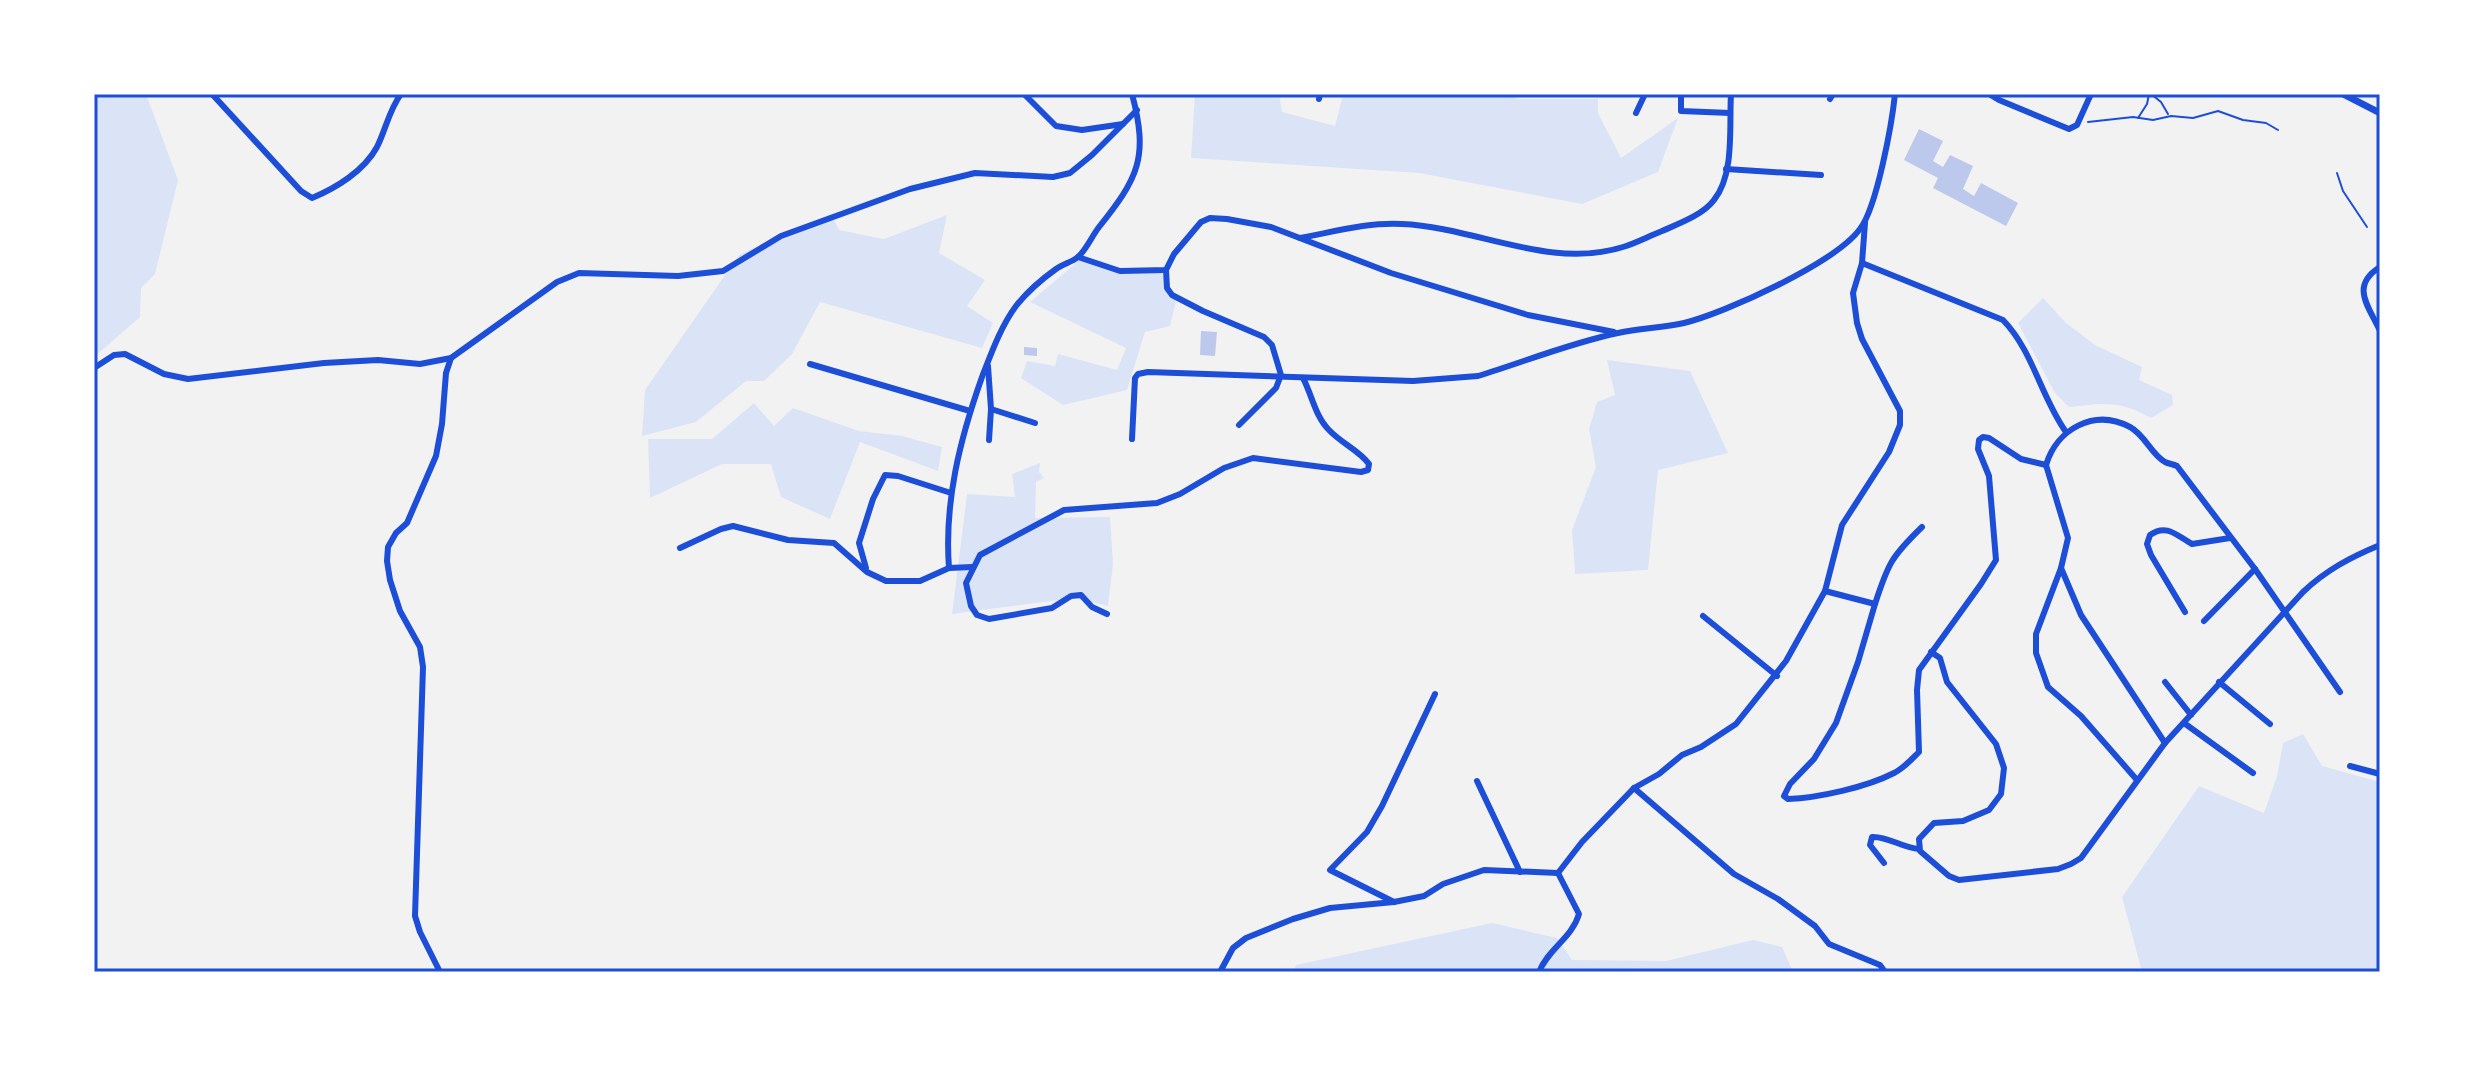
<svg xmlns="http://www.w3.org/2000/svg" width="2474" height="1066" viewBox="0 0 2474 1066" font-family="'Roboto Condensed',sans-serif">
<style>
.green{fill:#dbe4f7}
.building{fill:#bdc9ec}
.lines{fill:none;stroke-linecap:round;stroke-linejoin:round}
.path{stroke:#1d4ed8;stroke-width:2}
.minor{stroke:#1d4ed8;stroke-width:6}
.tertiary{stroke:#1d4ed8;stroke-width:7}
.neatline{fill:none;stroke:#1d4ed8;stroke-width:3}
</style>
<rect width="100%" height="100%" fill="#f2f2f2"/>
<g class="green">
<polygon points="94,94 146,94 178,180 155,274 141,288 140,317 94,357"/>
<polygon points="1195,94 1279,94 1282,112 1335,126 1343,94 1507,94 1518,99 1598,99 1598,113 1621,158 1678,118 1658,172 1582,204 1419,173 1191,158"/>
<polygon points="831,214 839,230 884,239 947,215 939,253 985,280 967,306 993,323 982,348 820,302 792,354 764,381 746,381 696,422 642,436 645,390 739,255"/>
<polygon points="1082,258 1120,271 1158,267 1176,301 1170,326 1145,332 1127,390 1063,405 1021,378 1027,361 1055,366 1058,354 1117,370 1126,348 1030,302"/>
<path d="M2043 298 2065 322 2095 345 2142 367 2139 380 2172 395 2173 405 2151 418C2118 400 2105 403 2069 407L2055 393 2018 323Z"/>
<polygon points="1607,360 1690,371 1728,453 1658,470 1648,570 1575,574 1572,530 1596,467 1589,429 1597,402 1615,395"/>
<polygon points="754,403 774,426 793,408 859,431 902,436 942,447 938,471 860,442 830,519 781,497 771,464 722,464 650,498 648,439 712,439"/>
<polygon points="1040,463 1039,472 1044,478 1036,482 1035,518 1110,517 1113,564 1108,606 1074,598 952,614 967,494 1015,497 1012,474"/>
<polygon points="2303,734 2322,766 2380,782 2380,972 2142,972 2122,897 2199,786 2264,813 2277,776 2283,743"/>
<polygon points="1492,923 1557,938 1572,960 1666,961 1753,940 1782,947 1793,972 1294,972 1296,965"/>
</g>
<g class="building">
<polygon points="1919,129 1943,141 1933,161 1943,167 1950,155 1973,166 1963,189 1974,196 1981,183 2018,203 2006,226 1933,188 1938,178 1904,160"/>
<polygon points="1201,331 1217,332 1215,356 1200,355"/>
<polygon points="1024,347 1037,348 1037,356 1024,355"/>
</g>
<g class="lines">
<g class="path">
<polyline points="2151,94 2161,102 2168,114"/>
<polyline points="2138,118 2147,104 2149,94"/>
<polyline points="2088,122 2133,117 2153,120 2171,116 2193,118 2218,111 2243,120 2266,123 2278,130"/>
<polyline points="2337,173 2343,191 2367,227"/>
</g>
<g class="minor">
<path d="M212 94 301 191 312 198C336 188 364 171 377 147 386 129 389 110 401 94"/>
<polyline points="1024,94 1056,126 1082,130 1123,124"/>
<polyline points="1681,94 1681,111 1730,113"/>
<polyline points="1989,94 1999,100 2069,129 2077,125 2091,94"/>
<polyline points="1319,99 1320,94"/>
<polyline points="1830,99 1833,94"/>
<polyline points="1636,113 1645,94"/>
<polyline points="1726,169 1821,175"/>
<path d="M1300 238C1333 232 1368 222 1402 224 1475 227 1549 270 1623 247 1636 243 1649 236 1662 231 1678 224 1703 215 1714 200 1735 174 1729 125 1731 94"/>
<polyline points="1078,257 1120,271 1166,270 1174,254 1201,222 1210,218 1227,219 1271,227 1391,273 1528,315 1614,332"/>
<path d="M1862 263 2003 320C2033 351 2041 397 2066 432"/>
<path d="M2380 267C2350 286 2368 305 2380 331"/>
<polyline points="1166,270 1167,288 1172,295 1203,311 1264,337 1272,345 1281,375 1276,388 1239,425"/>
<polyline points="810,364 970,411"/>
<polyline points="988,366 991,409 989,440"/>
<polyline points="94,368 114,355 125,354 164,374 188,379 324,363 378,360 420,364 451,358 557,282 579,273 678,276 723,271 781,236 910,189 975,173 1053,177 1070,173 1092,155 1137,110"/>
<polyline points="991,409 1035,423"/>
<path d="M1132 439 1135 378 1138 374 1148 372 1413 381 1478 376C1524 362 1570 343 1618 333 1640 328 1662 328 1684 323 1725 313 1835 263 1860 229 1877 207 1892 123 1895 94"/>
<polyline points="2046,465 2068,538 2061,568 2036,634 2036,653 2048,687 2081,716 2137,780"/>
<polyline points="680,548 721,529 733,526 788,540 834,543 867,572 886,581 920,581 949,568 972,567"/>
<polyline points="866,568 859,543 873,499 885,475 898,476 951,493"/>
<path d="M949 568C944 502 960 439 982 377 991 354 1001 326 1016 306 1027 292 1042 279 1056 269 1063 264 1072 262 1078 257 1086 250 1092 236 1099 227 1138 178 1149 158 1132 94"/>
<polyline points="2061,568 2081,615 2165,743"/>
<path d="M1825 591 1875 604 1858 662 1836 723 1814 759 1790 784 1784 796 1788 799C1818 798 1867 787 1894 773 1904 768 1911 760 1919 752L1917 690 1919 670 1981 584 1996 560 1989 476 1978 449 1979 440 1983 437 1989 438 2021 459 2046 465C2057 429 2094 408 2130 427 2145 435 2151 454 2165 462 2169 464 2173 464 2177 466L2255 569 2340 692"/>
<path d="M1875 604C1888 564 1891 557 1922 527"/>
<path d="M2185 612 2151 555 2147 544 2150 535C2167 523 2177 536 2192 544L2230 538"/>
<path d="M1107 614 1092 607 1081 595 1071 596 1052 608 989 619 977 615 971 606 966 583 980 555 1064 510 1157 503 1180 494 1224 468 1253 458 1361 472 1368 470 1369 464C1360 451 1341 443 1329 430 1315 416 1312 395 1303 378"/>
<polyline points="1703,616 1777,676"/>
<polyline points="2204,621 2255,569"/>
<path d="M1931 652 1940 658 1947 682 1996 744 2004 768 2001 794 1989 810 1963 821 1934 823 1919 839 1920 851 1949 876 1959 880 2058 869 2071 864 2081 858 2165 743 2303 592C2326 570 2351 557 2380 545"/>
<polyline points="2165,682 2191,715"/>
<polyline points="2219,682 2270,724"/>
<polyline points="2184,723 2253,773"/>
<polyline points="2350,766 2380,774"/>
<polyline points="1477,781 1520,872"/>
<polyline points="1634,788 1734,874 1778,899 1815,926 1829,944 1880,965 1885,972"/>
<path d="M1884 863 1870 845 1872 837C1888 836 1902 848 1919 849"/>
<polyline points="1558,873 1582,842 1634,788 1659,774 1682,755 1701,747 1736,724 1786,661 1825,591 1842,525 1889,452 1900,425 1900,411 1862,339 1857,323 1853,293 1862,263 1865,223"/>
<polyline points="1394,902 1330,870 1367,832 1382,806 1435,694"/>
<polyline points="440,972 420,932 415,916 423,667 420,647 400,611 390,580 387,561 388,547 396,533 407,523 436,456 442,424 446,373 451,358"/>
<polyline points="1220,972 1233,948 1246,938 1293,919 1330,908 1394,902 1424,896 1443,884 1484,870 1558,873"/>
<path d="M1539 972C1548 949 1572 938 1579 914L1558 873"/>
</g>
<polyline class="tertiary" points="2343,94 2380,113"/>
</g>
<rect width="2474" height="1066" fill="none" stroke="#ffffff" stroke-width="192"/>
<rect x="96" y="96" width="2282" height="874" class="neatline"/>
</svg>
